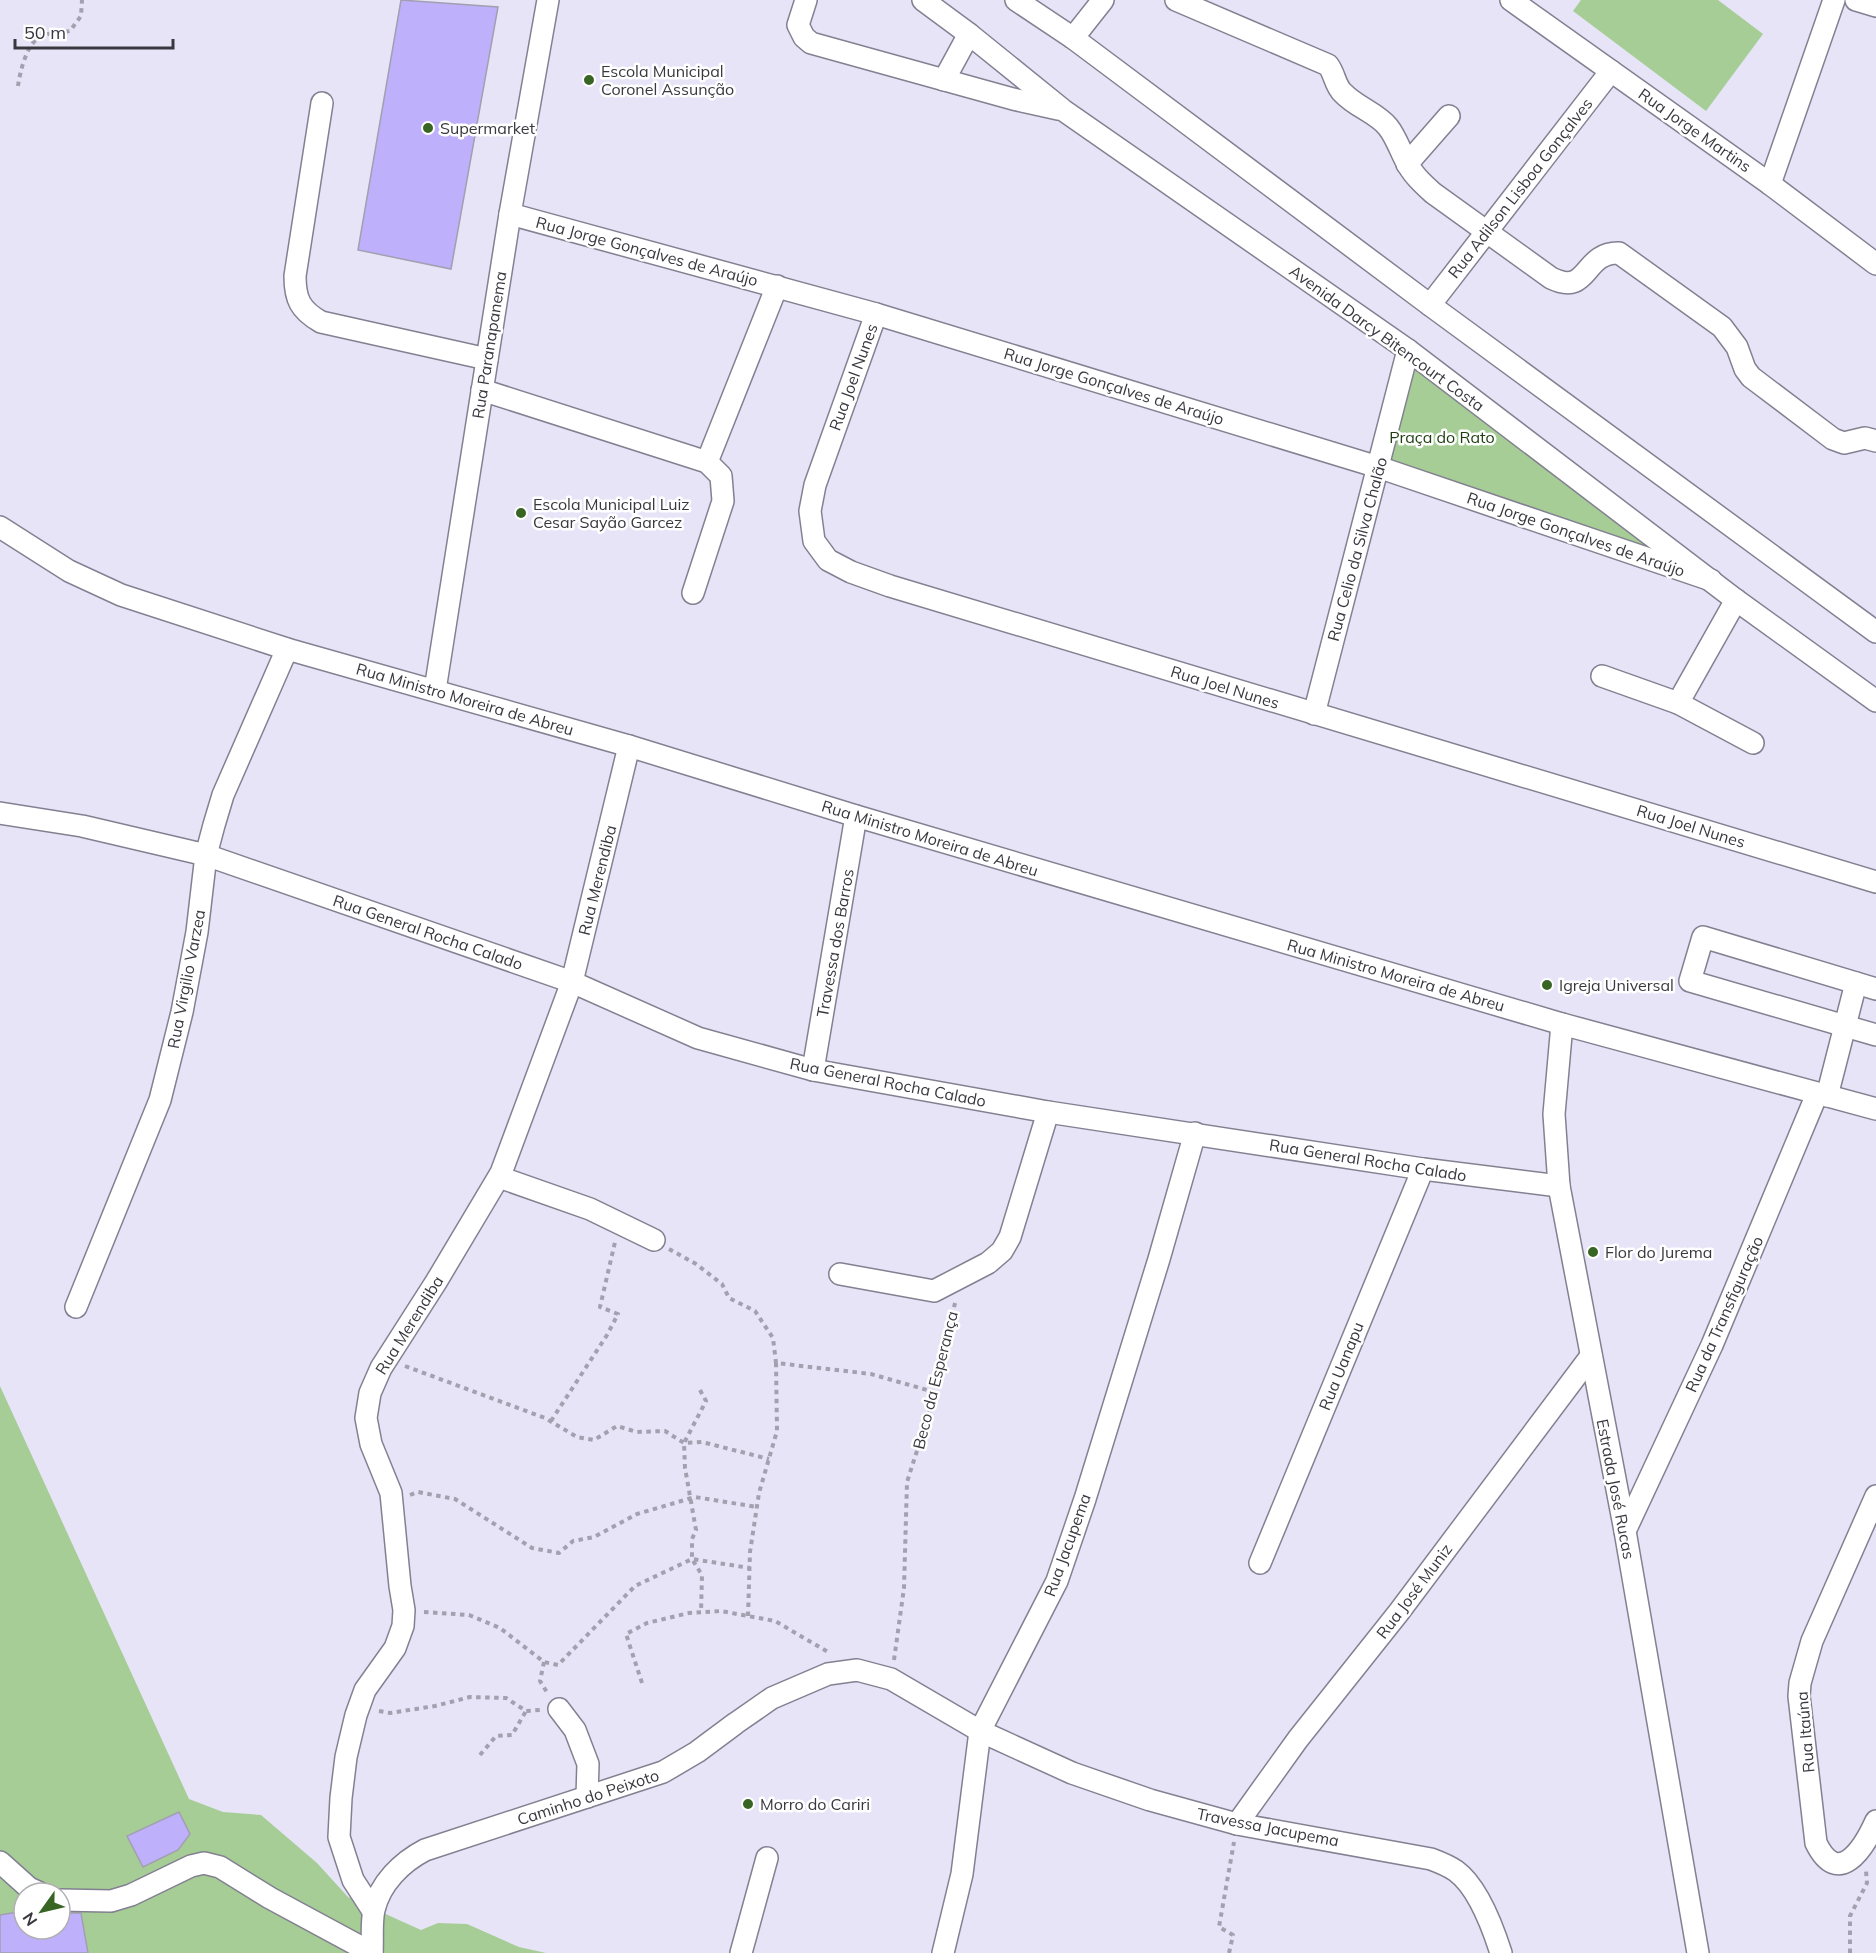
<svg xmlns="http://www.w3.org/2000/svg" width="1876" height="1953" viewBox="0 0 1876 1953" font-family="Mulish,sans-serif">
<style>
.green{fill:#a6cd96;fill-rule:evenodd}
.building{fill:#bfb0fb;stroke:#a29fb1;stroke-width:1.5}
.lines{fill:none;stroke-linecap:round;stroke-linejoin:round}
.minor-casing{stroke:#838091;stroke-width:24}
.path{stroke:#a3a1af;stroke-width:4;stroke-dasharray:4.5 4.5;stroke-linecap:butt}
.minor{stroke:#fff;stroke-width:21}
.poi-dot{fill:#386523;stroke:#fff;stroke-width:2}
.labels{text-anchor:middle;stroke-width:5;stroke-linejoin:round;paint-order:stroke}
.poi-label{font-size:16px;fill:#39383f;stroke:#fff;text-anchor:start}
.street-label{font-size:16px;fill:#39383f;stroke:#fff}
.park-label{font-size:16px;fill:#1f3e10;stroke:#fff}
</style>
<rect width="100%" height="100%" fill="#e7e4f7"/>
<g class="green">
<polygon points="1581,0 1718,0 1763,34 1706,111 1573,11"/>
<polygon points="1409,357 1691,570 1388,465"/>
<path d="M0 1386 189 1799 223 1812 261 1815 317 1863 348 1897 421 1930 438 1923 467 1924 519 1947 546 1953H0ZM24 1893H60V1929H24Z"/>
</g>
<g class="building">
<polygon points="401,0 498,7 451,269 358,250"/>
<polygon points="179,1812 190,1834 178,1850 143,1867 127,1836"/>
<polygon points="24,1911 24,1929 60,1929 60,1913 81,1913 88,1953 0,1953 0,1915"/>
</g>
<g class="lines">
<defs>
<g id="minor">
<polyline points="806,0 798,25 804,37 811,43 1013,99 1058,109"/>
<polyline points="923,0 969,34 1063,110 1408,350 1736,600 1876,701"/>
<polyline points="1016,0 1073,38 1430,305 1876,632"/>
<path d="M1176 0 1328 65C1335 74 1335 86 1343 93 1356 107 1377 113 1388 127 1396 137 1400 150 1406 161 1412 174 1423 184 1433 193L1551 278C1590 297 1582 252 1619 253L1722 327 1737 347 1745 369 1751 377 1833 439 1844 443 1865 438 1876 441"/>
<polyline points="1511,0 1770,184 1876,264"/>
<polyline points="1856,0 1876,6"/>
<polyline points="1073,38 1103,0"/>
<polyline points="944,80 969,34"/>
<path d="M322 103 295 276C295 299 300 310 321 322L487 359"/>
<polyline points="1407,164 1449,116"/>
<polyline points="1770,184 1834,0"/>
<polyline points="510,214 876,314 1378,467 1711,580"/>
<polyline points="1430,305 1611,71"/>
<polyline points="876,314 815,485 810,511 814,541 828,560 851,572 890,586 1876,882"/>
<polyline points="482,390 707,462 721,476 723,501 693,593"/>
<polyline points="707,462 777,286"/>
<polyline points="0,527 69,571 121,595 287,649 629,746 856,816 1562,1024 1876,1109"/>
<polyline points="1602,676 1678,703 1753,743"/>
<polyline points="435,690 510,214 548,0"/>
<polyline points="1678,703 1736,600"/>
<polyline points="1314,714 1408,350"/>
<polyline points="0,813 82,826 206,855 572,982 698,1038 813,1070 1048,1112 1423,1169 1559,1186"/>
<polyline points="1876,989 1703,937 1690,981 1876,1035"/>
<polyline points="1562,1024 1554,1114 1559,1186 1625,1531 1698,1953"/>
<polyline points="813,1070 856,816"/>
<polyline points="1827,1096 1856,983"/>
<polyline points="499,1177 590,1209 654,1240"/>
<polyline points="840,1274 934,1291 988,1263 1002,1251 1010,1237 1048,1112"/>
<polyline points="76,1307 160,1100 182,1012 197,932 206,855 214,825 223,795 287,649"/>
<path d="M1876 1496 1812 1641 1800 1683 1799 1696 1816 1843C1838 1888 1863 1850 1876 1821"/>
<polyline points="1625,1531 1712,1345 1817,1094"/>
<polyline points="1260,1563 1423,1169"/>
<polyline points="559,1709 575,1730 588,1764 587,1797"/>
<polyline points="1237,1824 1298,1739 1399,1612 1591,1356"/>
<polyline points="0,1862 29,1888 40,1893"/>
<polyline points="60,1900 111,1901 131,1895 191,1866 204,1863 220,1867 270,1898 372,1953"/>
<polyline points="373,1911 353,1880 339,1837 341,1798 346,1757 356,1715 365,1690 395,1648 403,1626 404,1610 400,1586 391,1493 371,1444 366,1418 370,1393 381,1368 436,1282 501,1173 572,982 629,746"/>
<path d="M372 1953C373 1939 371 1923 374 1910 380 1883 402 1862 425 1850L663 1772 697 1752 736 1723 772 1698 828 1674 857 1670 891 1679 980 1731 1072 1773 1150 1800 1237 1824 1431 1859C1439 1862 1449 1866 1456 1871 1478 1887 1493 1928 1501 1953"/>
<polyline points="741,1953 767,1858"/>
<polyline points="943,1953 962,1874 980,1731 1057,1581 1085,1499 1159,1259 1195,1133"/>
</g>
</defs>
<use href="#minor" class="minor-casing"/>
<g class="path">
<path d="M18 86C20 72 27 41 42 36 51 32 61 33 70 31L81 16 82 0"/>
<polyline points="669,1249 696,1264 722,1284 729,1298 755,1311 773,1338 776,1363 871,1374 934,1392"/>
<polyline points="405,1366 545,1418 577,1437 594,1440 617,1426 637,1432 665,1431 684,1443 702,1442 769,1459"/>
<polyline points="700,1390 706,1401 684,1443 685,1468 696,1530 692,1539 692,1559 702,1575 701,1612"/>
<polyline points="551,1421 607,1335 618,1314 600,1307 615,1242"/>
<polyline points="410,1495 418,1492 455,1499 532,1548 559,1553 573,1541 594,1537 637,1514 695,1497 757,1507"/>
<polyline points="424,1612 469,1615 500,1628 544,1662 558,1665 635,1586 692,1559 750,1568"/>
<polyline points="748,1616 750,1552 759,1493 777,1431 776,1363"/>
<polyline points="894,1660 904,1588 907,1482 931,1407 955,1303"/>
<polyline points="544,1662 540,1681 548,1694"/>
<polyline points="642,1683 626,1634 647,1623 689,1613 721,1611 775,1621 828,1652"/>
<polyline points="379,1711 390,1713 435,1706 470,1697 506,1698 526,1711 540,1710"/>
<polyline points="480,1755 496,1736 512,1735 526,1711"/>
<polyline points="1229,1953 1233,1935 1219,1927 1234,1842"/>
<polyline points="1850,1953 1850,1916 1867,1883 1866,1871"/>
</g>
<use href="#minor" class="minor"/>
</g>
<g class="poi-dot">
<circle cx="589" cy="80" r="6"/>
<circle cx="428" cy="128" r="6"/>
<circle cx="521" cy="513" r="6"/>
<circle cx="1547" cy="985" r="6"/>
<circle cx="1593" cy="1252" r="6"/>
<circle cx="748" cy="1804" r="6"/>
</g>
<g class="labels">
<g class="poi-label">
<text x="601" y="77">Escola Municipal<tspan x="601" dy="18">Coronel Assunção</tspan></text>
<text x="440" y="134">Supermarket</text>
<text x="533" y="510">Escola Municipal Luiz<tspan x="533" dy="18">Cesar Sayão Garcez</tspan></text>
<text x="1559" y="991">Igreja Universal</text>
<text x="1605" y="1258">Flor do Jurema</text>
<text x="760" y="1810">Morro do Cariri</text>
</g>
<g class="street-label">
<text transform="translate(1695 130) rotate(35)" y="6">Rua Jorge Martins</text>
<text transform="translate(1520 188) rotate(-52)" y="6">Rua Adilson Lisboa Gonçalves</text>
<text transform="translate(647 251) rotate(15)" y="6">Rua Jorge Gonçalves de Araújo</text>
<text transform="translate(1387 338) rotate(36)" y="6">Avenida Darcy Bitencourt Costa</text>
<text transform="translate(489 345) rotate(-81)" y="6">Rua Paranapanema</text>
<text transform="translate(853 377) rotate(-70)" y="6">Rua Joel Nunes</text>
<text transform="translate(1114 386) rotate(17)" y="6">Rua Jorge Gonçalves de Araújo</text>
<text transform="translate(1576 534) rotate(19)" y="6">Rua Jorge Gonçalves de Araújo</text>
<text transform="translate(1357 549) rotate(-75)" y="6">Rua Celio da Silva Chalão</text>
<text transform="translate(1225 687) rotate(17)" y="6">Rua Joel Nunes</text>
<text transform="translate(465 699) rotate(16)" y="6">Rua Ministro Moreira de Abreu</text>
<text transform="translate(1691 826) rotate(17)" y="6">Rua Joel Nunes</text>
<text transform="translate(930 838) rotate(17)" y="6">Rua Ministro Moreira de Abreu</text>
<text transform="translate(597 880) rotate(-76)" y="6">Rua Merendiba</text>
<text transform="translate(428 932) rotate(19)" y="6">Rua General Rocha Calado</text>
<text transform="translate(835 943) rotate(-80)" y="6">Travessa dos Barros</text>
<text transform="translate(1396 975) rotate(16)" y="6">Rua Ministro Moreira de Abreu</text>
<text transform="translate(186 979) rotate(-79)" y="6">Rua Virgilio Varzea</text>
<text transform="translate(888 1082) rotate(11)" y="6">Rua General Rocha Calado</text>
<text transform="translate(1368 1160) rotate(9)" y="6">Rua General Rocha Calado</text>
<text transform="translate(1724 1314) rotate(-66)" y="6">Rua da Transfiguração</text>
<text transform="translate(409 1325) rotate(-58)" y="6">Rua Merendiba</text>
<text transform="translate(1341 1366) rotate(-68)" y="6">Rua Uanapu</text>
<text transform="translate(935 1380) rotate(-76)" y="6">Beco da Esperança</text>
<text transform="translate(1616 1489) rotate(79)" y="6">Estrada José Rucas</text>
<text transform="translate(1067 1545) rotate(-70)" y="6">Rua Jacupema</text>
<text transform="translate(1414 1591) rotate(-53)" y="6">Rua José Muniz</text>
<text transform="translate(1805 1732) rotate(-95)" y="6">Rua Itaúna</text>
<text transform="translate(588 1797) rotate(-18)" y="6">Caminho do Peixoto</text>
<text transform="translate(1268 1827) rotate(11)" y="6">Travessa Jacupema</text>
</g>
<g class="park-label">
<text x="1442" y="443">Praça do Rato</text>
</g>
</g>
<g transform="translate(42 1911) rotate(236)"><circle r="28" fill="#ffffff" stroke="#b0afb2" stroke-width="1.5"/>
<path d="M0-4.5L10 22L0 15L-10 22Z" fill="#386523"/>
<text y="-9" font-size="16" font-weight="bold" text-anchor="middle" fill="#39383f">N</text>
</g>
<path d="M15 39v9h158v-9" fill="none" stroke="#39383f" stroke-width="3"/>
<text x="24" y="39" font-size="18" fill="#39383f" stroke="#ffffff" stroke-width="4.5" paint-order="stroke">50 m</text>
</svg>
